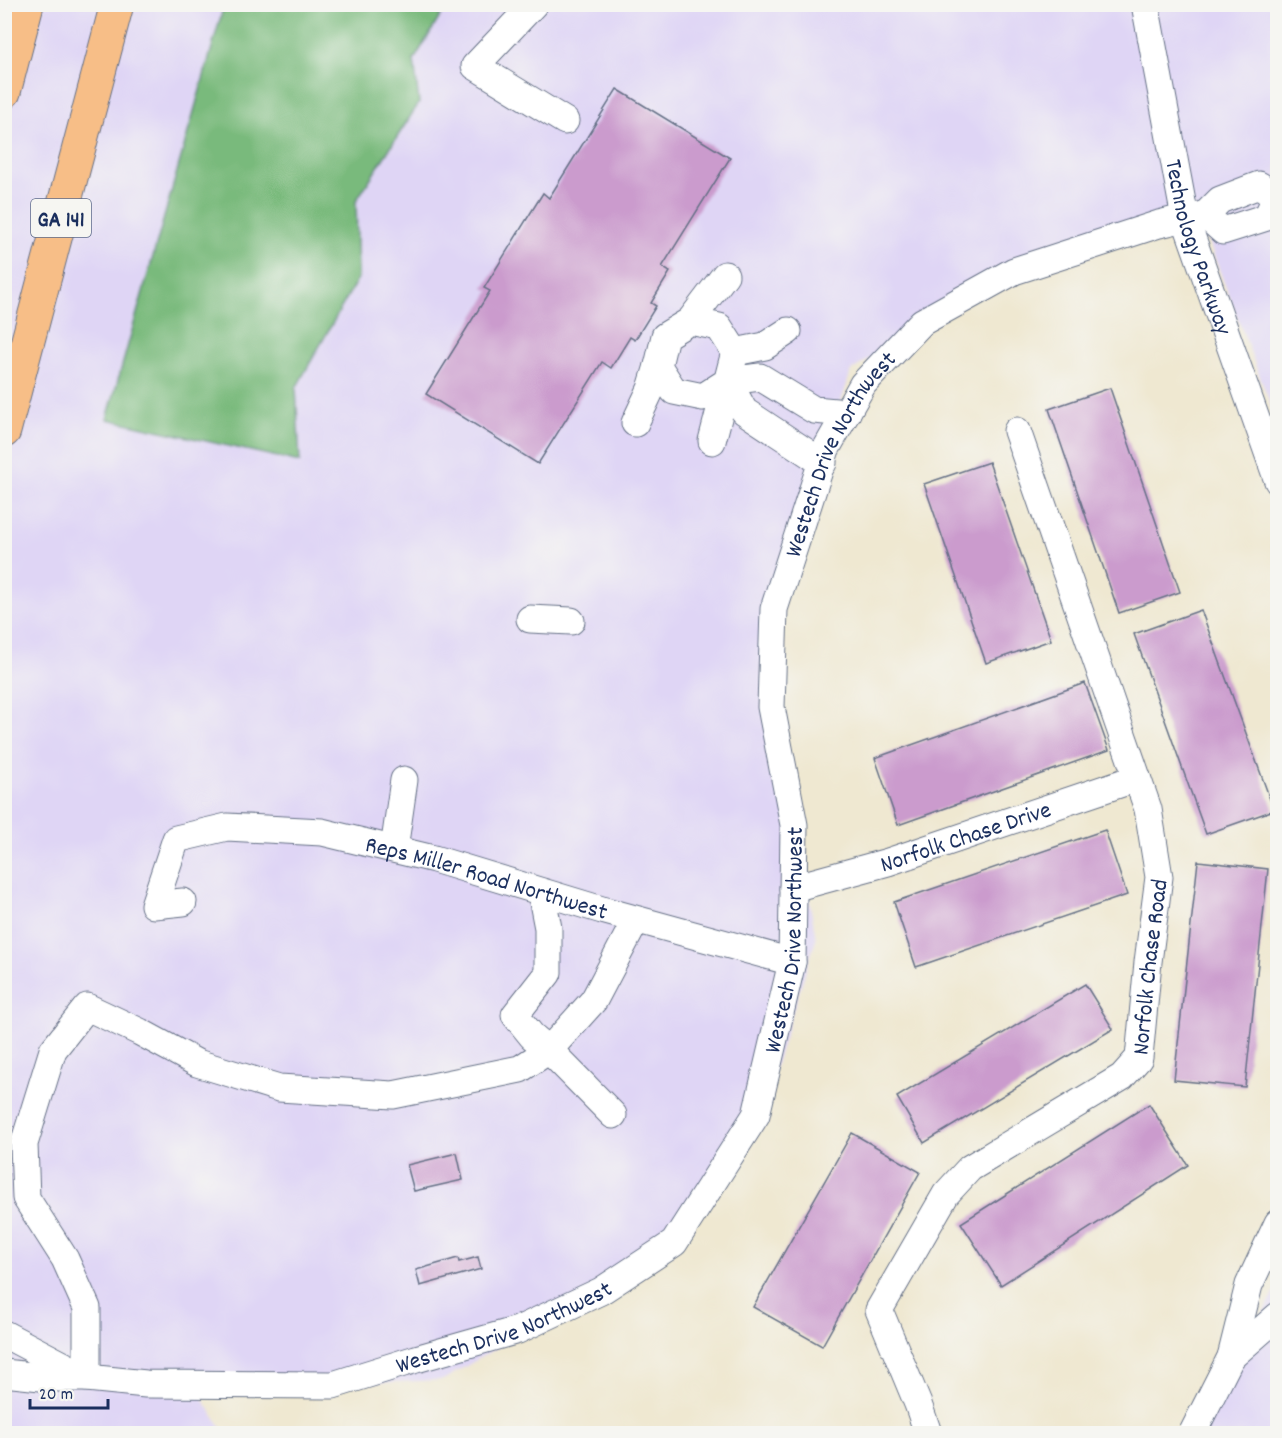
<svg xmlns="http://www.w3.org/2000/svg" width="1282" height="1438" viewBox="0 0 1282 1438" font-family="Dekko,sans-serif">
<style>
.built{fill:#dfd5f5}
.forest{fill:#79ba7b;stroke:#4a746c;stroke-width:1.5}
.building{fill:#cb9bcd}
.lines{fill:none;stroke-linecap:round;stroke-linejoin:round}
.minor-casing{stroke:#657086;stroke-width:29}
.highway-casing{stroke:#657086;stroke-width:35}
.minor{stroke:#fff;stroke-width:27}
.highway{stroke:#f7be87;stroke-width:33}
.labels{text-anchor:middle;stroke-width:4.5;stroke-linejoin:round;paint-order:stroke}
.shield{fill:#f6f6f2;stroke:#5d6b8a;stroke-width:1.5}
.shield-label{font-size:22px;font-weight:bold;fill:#1b2f5e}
.street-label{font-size:24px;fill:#1b2f5e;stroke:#f6f6f2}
</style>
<rect width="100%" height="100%" fill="#f6f6f2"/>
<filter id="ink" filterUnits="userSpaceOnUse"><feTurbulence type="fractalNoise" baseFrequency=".0167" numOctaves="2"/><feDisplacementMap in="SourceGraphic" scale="12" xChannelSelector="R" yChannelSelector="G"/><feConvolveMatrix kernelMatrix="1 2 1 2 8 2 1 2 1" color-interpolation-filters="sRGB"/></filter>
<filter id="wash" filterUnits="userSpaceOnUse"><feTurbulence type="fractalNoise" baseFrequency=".008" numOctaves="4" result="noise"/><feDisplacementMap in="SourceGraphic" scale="24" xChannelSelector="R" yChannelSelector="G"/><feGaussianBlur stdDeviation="1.35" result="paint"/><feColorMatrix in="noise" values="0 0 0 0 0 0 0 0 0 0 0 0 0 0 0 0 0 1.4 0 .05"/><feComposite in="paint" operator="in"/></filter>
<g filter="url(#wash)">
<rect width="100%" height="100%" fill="#efe8d1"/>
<g class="built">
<polygon points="5,5 1277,5 1277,422 1195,206 1007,268 851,371 764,639 816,939 764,1101 650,1256 443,1380 197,1390 225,1433 5,1434"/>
<polygon points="1277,1287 1277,1433 1199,1434"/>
</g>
<polygon class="forest" points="224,5 447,5 414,60 419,103 356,201 358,278 296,388 300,462 107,419"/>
<g id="blocks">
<g class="building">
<polygon points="617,89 730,158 662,267 670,272 651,303 656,306 635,340 630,337 611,368 602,362 538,464 426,394 490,291 484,288 543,193 549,198"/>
<polygon points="1110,388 1180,592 1119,613 1049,409"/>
<polygon points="989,462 1051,640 986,663 924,484"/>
<polygon points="1201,610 1274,810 1206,834 1134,634"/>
<polygon points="1085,683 1109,750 898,825 875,758"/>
<polygon points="1105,830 1127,895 916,967 894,902"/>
<polygon points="1198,861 1268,869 1245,1087 1174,1080"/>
<polygon points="1085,984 1113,1029 924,1143 897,1097"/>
<polygon points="1149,1104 1188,1165 1001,1285 961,1223"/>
<polygon points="852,1133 920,1172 822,1346 753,1307"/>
<polygon points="457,1153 463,1180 414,1191 407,1165"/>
<polygon points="478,1257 481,1269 420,1286 416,1270 458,1258 459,1262"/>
</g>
</g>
</g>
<g filter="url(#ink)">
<use href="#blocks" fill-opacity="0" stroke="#657086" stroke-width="1.5"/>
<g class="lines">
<defs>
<g id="minor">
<polyline points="534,4 475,66 565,121"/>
<path id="s1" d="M1145 4 1185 218 1278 481"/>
<polyline points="1205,215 1223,231 1267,217 1276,198 1278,198"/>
<polyline points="690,321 725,275"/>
<polyline points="735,352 765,346 788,331"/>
<polyline points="728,381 744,411 823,463"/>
<polyline points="635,423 651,389 658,366"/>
<polyline points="712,441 735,352 719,327 690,321 665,336 658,366 674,391 703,397 728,381 760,377 814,410 847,413"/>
<polyline points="530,619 571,621"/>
<polyline points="394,849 404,780"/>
<path id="s2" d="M793 888 888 862 1137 778"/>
<polyline points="541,892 548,928 548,973 515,1015 532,1036 549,1050 613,1115"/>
<path id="s3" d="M183 902 154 905 176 839 227 827 322 832 434 859 602 910 792 962"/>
<polyline points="4,1334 84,1376"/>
<polyline points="1231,1357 1278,1316"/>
<path id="s4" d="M4 1373 50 1378H87L146 1384 333 1385 416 1359 518 1330 601 1291 674 1243 756 1115 792 962 794 825 771 707 774 609 826 449 863 384 922 322 1014 271 1159 224 1185 218 1205 215 1220 200 1259 185 1276 198"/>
<polyline points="87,1378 87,1308 65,1259 26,1198 24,1144 53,1050 87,1007 140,1032 197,1063 279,1088 393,1095 520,1069 549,1050 594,1000 636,920"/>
<path id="s5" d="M926 1434 927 1430 918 1404 879 1310 946 1194 970 1168 1122 1077 1139 1058 1148 962 1159 877 1148 809 1017 431"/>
<polyline points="1192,1434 1231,1357 1249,1285 1278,1223"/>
</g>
<g id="highway">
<polyline points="4,92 27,4"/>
<polyline points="4,431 117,4"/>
</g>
</defs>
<use href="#minor" class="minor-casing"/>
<use href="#highway" class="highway-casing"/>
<use href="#minor" class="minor"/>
<use href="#highway" class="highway"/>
</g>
</g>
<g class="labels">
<rect class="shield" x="31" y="199" width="60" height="38" rx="4.5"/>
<g class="shield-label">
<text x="61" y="226">GA 141</text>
</g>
<g class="street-label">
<text dy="8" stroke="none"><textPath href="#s1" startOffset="249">Technology Parkway</textPath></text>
<text dy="8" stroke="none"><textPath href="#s4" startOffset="1536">Westech Drive Northwest</textPath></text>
<text dy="8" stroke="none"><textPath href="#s2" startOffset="180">Norfolk Chase Drive</textPath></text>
<text dy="8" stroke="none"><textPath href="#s3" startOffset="417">Reps Miller Road Northwest</textPath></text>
<text dy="8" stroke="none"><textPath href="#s4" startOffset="1032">Westech Drive Northwest</textPath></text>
<text dy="8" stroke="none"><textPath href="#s5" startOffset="597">Norfolk Chase Road</textPath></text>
<text dy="8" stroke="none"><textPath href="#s4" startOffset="510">Westech Drive Northwest</textPath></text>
</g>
</g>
<rect width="1282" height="1438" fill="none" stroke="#f6f6f2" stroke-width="24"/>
<path d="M30 1399v9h78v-9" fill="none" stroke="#1b2f5e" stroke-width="3"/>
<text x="39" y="1399" font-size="18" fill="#1b2f5e" stroke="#f6f6f2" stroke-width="4.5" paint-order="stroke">20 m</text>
</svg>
